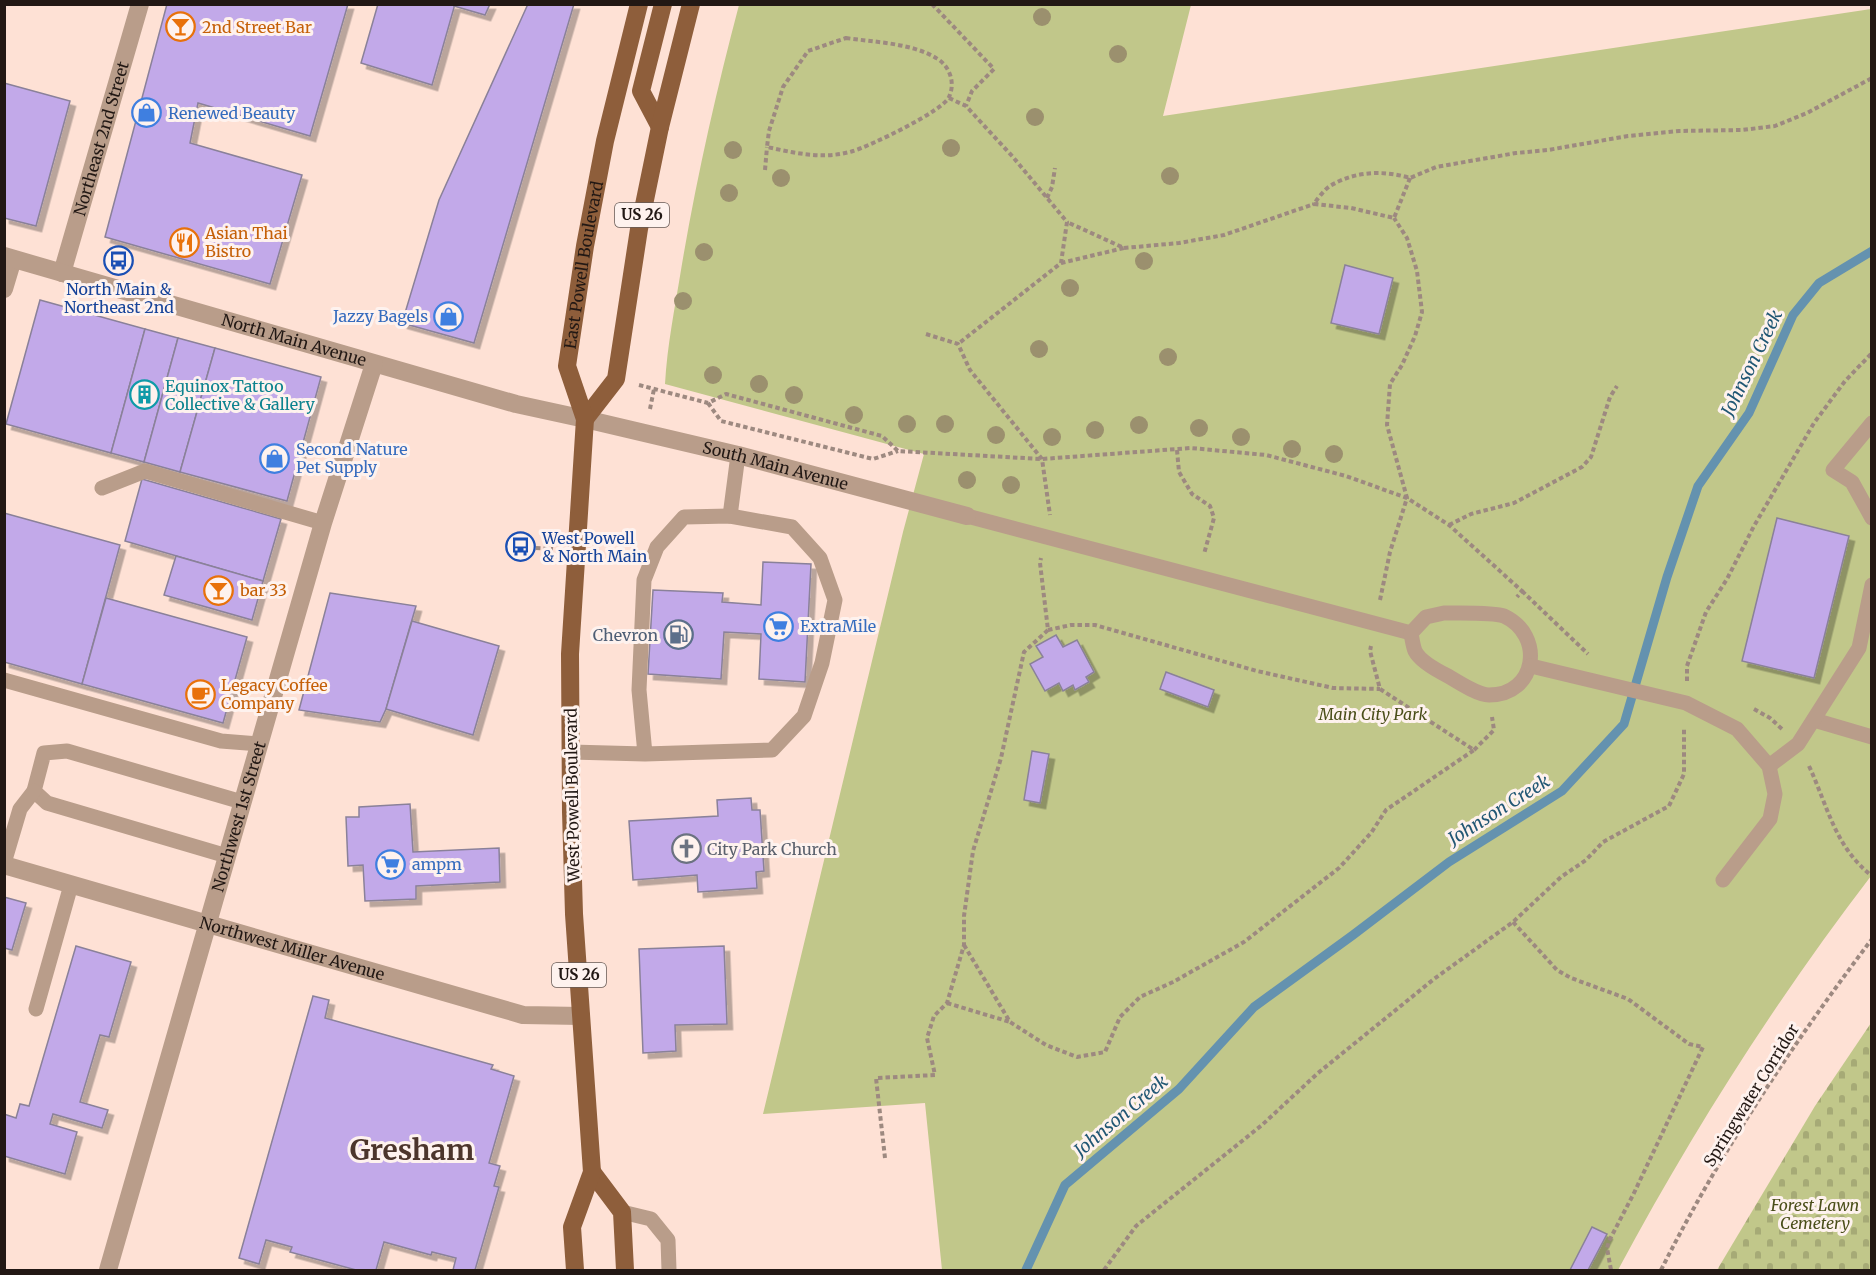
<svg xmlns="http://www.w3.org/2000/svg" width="1876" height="1275" viewBox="0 0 1876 1275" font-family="Merriweather,serif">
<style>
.cemetery{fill:url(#cemetery-stones)}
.park{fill:#c1c78a}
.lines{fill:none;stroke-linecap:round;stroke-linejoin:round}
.stream{stroke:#6492af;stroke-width:9}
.building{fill:#c2a9e9;stroke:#8a8199;stroke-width:1.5;filter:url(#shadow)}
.path{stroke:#9d8980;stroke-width:4;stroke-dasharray:4.5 3;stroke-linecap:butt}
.service{stroke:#b99d8a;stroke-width:15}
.minor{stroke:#b99d8a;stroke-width:18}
.tertiary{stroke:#b99d8a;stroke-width:18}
.primary{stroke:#8e5e3b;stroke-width:18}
.tree{fill:#9b906e}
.labels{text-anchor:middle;stroke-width:6;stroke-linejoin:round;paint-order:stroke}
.shield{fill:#fef2ee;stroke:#645955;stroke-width:1.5}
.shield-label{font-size:15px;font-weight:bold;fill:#221814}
.food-label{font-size:16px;fill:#c56008;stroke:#fef2ee;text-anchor:start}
.shop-label{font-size:16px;fill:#366cbe;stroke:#fef2ee;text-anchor:start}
.street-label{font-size:16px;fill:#221814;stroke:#fef2ee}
.transit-label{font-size:16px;fill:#164399;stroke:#fef2ee}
.culture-label{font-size:16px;fill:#0d838f;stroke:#fef2ee;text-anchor:start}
.service-label{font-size:16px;fill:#4e5e75;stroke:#fef2ee;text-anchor:end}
.park-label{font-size:16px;font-style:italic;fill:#4a4e19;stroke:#fef2ee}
.worship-label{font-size:16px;fill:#5b616d;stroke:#fef2ee;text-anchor:start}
.water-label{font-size:18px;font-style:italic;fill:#215774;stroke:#fef2ee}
.town-label{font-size:28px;font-weight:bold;fill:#4c352c;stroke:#fef2ee}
</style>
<defs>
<pattern id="cemetery-stones" width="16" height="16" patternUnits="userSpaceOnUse" patternTransform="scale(1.5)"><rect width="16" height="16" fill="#c1c78a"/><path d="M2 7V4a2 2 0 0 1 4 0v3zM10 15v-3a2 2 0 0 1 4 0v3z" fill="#a6aa76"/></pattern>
<filter id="shadow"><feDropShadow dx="5.5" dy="5.5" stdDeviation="0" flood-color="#0004"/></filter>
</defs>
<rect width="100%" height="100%" fill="#fee1d5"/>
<polygon class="cemetery" points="1871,1023 1871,1270 1717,1270 1815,1106"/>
<path class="park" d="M739 5H1191L1163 116 1871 9V876C1776 1000 1692 1132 1618 1270H942L925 1103 763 1114 903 532 924 454 665 384C667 346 675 307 681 270 696 180 716 92 739 5Z"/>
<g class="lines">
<polyline class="stream" points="1026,1270 1065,1185 1179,1089 1254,1007 1353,935 1449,862 1562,791 1624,724 1667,577 1698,486 1749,413 1793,315 1819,283 1872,251"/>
</g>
<g class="building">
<polygon points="167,4 348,4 310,136 198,103 190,143 302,175 270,284 105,237"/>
<polygon points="378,4 455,4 432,85 361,63"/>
<polygon points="455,4 490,4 485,15 454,6"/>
<polygon points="528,4 574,4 474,343 402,323 439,200"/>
<polygon points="4,83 70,101 36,226 4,218"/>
<polygon points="1345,265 1393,278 1379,334 1331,323"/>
<polygon points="40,300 145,329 111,453 6,424"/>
<polygon points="145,329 178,338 144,462 111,453"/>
<polygon points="178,338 215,348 180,472 144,462"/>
<polygon points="215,348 321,377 287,501 180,472"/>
<polygon points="142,479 281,519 263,581 125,541"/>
<polygon points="4,513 120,545 82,684 4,662"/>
<polygon points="1777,518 1849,536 1814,678 1742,661"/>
<polygon points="176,556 263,581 252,620 164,595"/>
<polygon points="763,562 811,564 805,682 759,679 761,634 724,632 721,679 648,674 653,590 723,593 722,602 761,605"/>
<polygon points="330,593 416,606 386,709 380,722 299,710"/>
<polygon points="106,598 247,637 223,723 82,684"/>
<polygon points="412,621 499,646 473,735 386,709"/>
<polygon points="1056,635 1063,647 1077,640 1094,672 1086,677 1089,682 1075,690 1073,685 1063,691 1059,683 1045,691 1030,664 1043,657 1036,646"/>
<polygon points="1166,672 1214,690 1208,707 1160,689"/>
<polygon points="1032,751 1049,754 1040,803 1024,800"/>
<polygon points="751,798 752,810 760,810 764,871 756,872 757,888 698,892 697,875 633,880 629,821 718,816 717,800"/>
<polygon points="410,804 413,852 499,848 500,882 416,886 416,899 365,901 363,865 348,866 346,817 359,817 359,807"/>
<polygon points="4,897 26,903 12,950 4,948"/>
<polygon points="76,946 131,962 109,1037 100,1035 80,1102 108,1110 102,1128 53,1114 50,1124 77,1132 65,1174 4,1156 4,1114 16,1118 20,1104 29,1106"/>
<polygon points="724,946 727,1024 675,1025 676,1051 643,1053 639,949"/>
<polygon points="313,996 329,1000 325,1018 493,1065 491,1069 514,1076 489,1163 500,1166 494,1186 499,1187 475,1270 453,1270 456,1258 432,1252 431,1255 384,1242 376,1270 356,1270 290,1252 292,1247 266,1240 259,1264 239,1258"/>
<polygon points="1592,1227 1607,1234 1588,1270 1570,1270"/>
</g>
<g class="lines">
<g class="path">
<polyline points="932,4 994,69 972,91 966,106"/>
<path d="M846 38C873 42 912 43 936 58 949 65 956 82 949 97 943 111 870 146 853 151 824 160 795 153 767 147L769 131 783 87 808 51Z"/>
<polyline points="949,98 966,106 1013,157 1067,222 1061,263 958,344"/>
<polyline points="765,170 767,147"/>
<path d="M1410 178 1394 218 1351 208 1314 204C1318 198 1324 190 1330 186 1355 171 1383 170 1410 178L1436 167 1516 153 1548 150 1628 136 1679 131 1742 130 1775 126 1807 113 1872 78"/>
<polyline points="1047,198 1052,187 1055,168"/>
<polyline points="1124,248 1179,243 1224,235 1314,204"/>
<polyline points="1061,263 1124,248 1067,222"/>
<polyline points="926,334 958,344 970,370 1042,459 1050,515"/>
<polyline points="639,385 708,403 726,394 882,436 898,451 1042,459 1191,448 1266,455 1346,476 1407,498 1449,525 1522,591 1517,597"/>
<polyline points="708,403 721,421 873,459 898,451"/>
<polyline points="650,409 654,389"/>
<polyline points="1177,450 1179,472 1192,494 1210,506 1214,518 1204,554"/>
<polyline points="1449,525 1471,514 1514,503 1582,467 1591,457 1610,397 1617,386"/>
<polyline points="521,547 553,549"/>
<polyline points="1522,591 1588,654"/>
<polyline points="1380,600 1390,552 1407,498 1387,425 1390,384 1402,365 1415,336 1422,312 1417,271 1407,238 1394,218"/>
<polyline points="1048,630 1071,625 1095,625 1257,671 1333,688 1380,689"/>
<polyline points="1687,681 1687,666 1706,612 1727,579 1754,526 1814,423 1845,381 1872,353"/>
<polyline points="1754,709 1770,718 1782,729"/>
<polyline points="1474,750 1494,730 1492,717"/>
<path d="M1809 766C1828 807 1835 847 1872 876"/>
<polyline points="1513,922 1557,970 1571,978 1628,999 1689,1044 1703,1047 1634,1193 1609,1241 1607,1248 1611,1270"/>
<polyline points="964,945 1010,1022 1046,1045 1077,1057 1105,1052 1120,1017 1140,997 1173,982 1244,942 1339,868 1371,833 1386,810 1474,750 1380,689 1370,651 1371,646"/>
<polyline points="947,1003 1010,1022"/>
<polyline points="885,1158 876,1078 935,1075 927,1038 934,1016 947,1003 964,945 964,916 973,851 1001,758 1024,652 1048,630 1040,563 1041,558"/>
<polyline points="1104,1270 1136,1226 1262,1125 1318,1073 1434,979 1513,922 1561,877 1586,860 1603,842 1669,806 1684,774 1684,727"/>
<path d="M1661 1270C1720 1153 1793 1043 1872 939"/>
</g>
<g class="service">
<polyline points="1872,423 1833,470 1852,482 1872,518"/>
<polyline points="102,488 145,471 323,523"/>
<polyline points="730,516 738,455"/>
<polyline points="967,516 1411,633"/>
<path d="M1444 613C1457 613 1494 612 1504 616 1545 635 1537 695 1489 695 1478 695 1458 682 1448 676 1438 671 1420 661 1415 651 1413 646 1412 639 1411 633L1426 617Z"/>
<polyline points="1531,666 1686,703 1737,729 1769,766 1775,794 1770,819 1723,880"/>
<polyline points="4,680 221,741 258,744"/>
<polyline points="1814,720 1872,737"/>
<polyline points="571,752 645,754 772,750 804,716 822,663 835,600 820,558 792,527 730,516 684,517 657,547 644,580 639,690 645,754"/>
<polyline points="1769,766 1798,744 1859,648 1872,585"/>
<polyline points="227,856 47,803 34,791 44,753 67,751 242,802"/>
<polyline points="4,863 20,809 34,791"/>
<polyline points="36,1009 71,885"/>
<polyline points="622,1212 651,1219 668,1240 669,1270"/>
</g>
<g class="minor">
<path id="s1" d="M62 273 140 4"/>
<polyline points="4,289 13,259"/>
<path id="s2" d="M585 419 738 455 967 516"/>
<path id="s3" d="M4 865 523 1015 581 1016"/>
</g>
<g class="tertiary">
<path id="s4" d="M4 256 516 404 585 419"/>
<path id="s5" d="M108 1270 323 523 374 364"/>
</g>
<g class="primary">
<polyline points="660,127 641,91 663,4"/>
<polyline points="585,419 616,379 639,229 660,127 691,4"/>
<polyline points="592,1172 622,1212 625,1270"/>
<path id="s6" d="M575 1270 572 1227 592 1172 574 914 571 812 570 654 585 419 567 366 585 246 605 141 639 4"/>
</g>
</g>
<g class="tree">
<circle cx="1042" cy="17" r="9"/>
<circle cx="1118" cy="54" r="9"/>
<circle cx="1035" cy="117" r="9"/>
<circle cx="951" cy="148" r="9"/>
<circle cx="733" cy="150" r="9"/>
<circle cx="1170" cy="176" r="9"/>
<circle cx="781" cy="178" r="9"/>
<circle cx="729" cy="193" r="9"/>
<circle cx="704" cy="252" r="9"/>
<circle cx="1144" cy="261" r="9"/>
<circle cx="1070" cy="288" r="9"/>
<circle cx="683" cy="301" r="9"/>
<circle cx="1039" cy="349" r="9"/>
<circle cx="1168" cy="357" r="9"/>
<circle cx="713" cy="375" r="9"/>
<circle cx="759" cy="384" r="9"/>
<circle cx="794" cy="395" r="9"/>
<circle cx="854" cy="415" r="9"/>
<circle cx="907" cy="424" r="9"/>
<circle cx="945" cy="424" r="9"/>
<circle cx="1139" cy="425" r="9"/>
<circle cx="1199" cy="428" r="9"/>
<circle cx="1095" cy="430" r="9"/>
<circle cx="996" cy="435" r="9"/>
<circle cx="1052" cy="437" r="9"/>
<circle cx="1241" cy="437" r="9"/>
<circle cx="1292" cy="449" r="9"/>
<circle cx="1334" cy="454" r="9"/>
<circle cx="967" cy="480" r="9"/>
<circle cx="1011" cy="485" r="9"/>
</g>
<defs>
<symbol id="bar-ring" viewBox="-11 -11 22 22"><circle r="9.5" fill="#fef2ee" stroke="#e8710a" stroke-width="1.5"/><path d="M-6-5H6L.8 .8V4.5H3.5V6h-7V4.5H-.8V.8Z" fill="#e8710a"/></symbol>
<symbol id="shop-ring" viewBox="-11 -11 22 22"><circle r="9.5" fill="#fef2ee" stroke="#3f7fe0" stroke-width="1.5"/><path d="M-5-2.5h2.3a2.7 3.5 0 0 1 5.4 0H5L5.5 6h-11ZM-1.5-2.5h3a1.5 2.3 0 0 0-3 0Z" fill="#3f7fe0"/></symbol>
<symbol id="restaurant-ring" viewBox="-11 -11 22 22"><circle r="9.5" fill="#fef2ee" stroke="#e8710a" stroke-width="1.5"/><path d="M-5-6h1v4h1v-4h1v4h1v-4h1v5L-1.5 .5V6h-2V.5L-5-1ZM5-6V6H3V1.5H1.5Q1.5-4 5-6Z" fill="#e8710a"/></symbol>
<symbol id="bus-ring" viewBox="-11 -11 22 22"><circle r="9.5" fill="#fef2ee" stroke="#1a4fb4" stroke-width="1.5"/><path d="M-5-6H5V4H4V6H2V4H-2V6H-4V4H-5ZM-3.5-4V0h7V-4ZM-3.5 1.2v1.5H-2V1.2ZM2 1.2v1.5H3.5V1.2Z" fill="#1a4fb4"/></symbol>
<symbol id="building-ring" viewBox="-11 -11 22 22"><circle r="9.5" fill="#fef2ee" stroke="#0f9aa8" stroke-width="1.5"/><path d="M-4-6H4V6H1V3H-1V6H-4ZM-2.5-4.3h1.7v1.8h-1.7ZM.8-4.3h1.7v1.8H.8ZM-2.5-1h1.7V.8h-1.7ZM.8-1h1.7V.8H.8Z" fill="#0f9aa8"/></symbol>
<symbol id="supermarket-ring" viewBox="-11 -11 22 22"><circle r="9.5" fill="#fef2ee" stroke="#3f7fe0" stroke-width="1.5"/><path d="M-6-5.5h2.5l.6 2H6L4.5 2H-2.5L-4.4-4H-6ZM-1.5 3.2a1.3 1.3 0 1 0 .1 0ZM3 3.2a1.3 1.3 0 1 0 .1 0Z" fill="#3f7fe0"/></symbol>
<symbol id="fuel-ring" viewBox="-11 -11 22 22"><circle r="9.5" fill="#fef2ee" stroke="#5c6f8a" stroke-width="1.5"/><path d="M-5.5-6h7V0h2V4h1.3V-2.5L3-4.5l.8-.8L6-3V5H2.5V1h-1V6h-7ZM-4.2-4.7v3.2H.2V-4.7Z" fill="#5c6f8a"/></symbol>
<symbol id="cafe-ring" viewBox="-11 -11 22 22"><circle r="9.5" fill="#fef2ee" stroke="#e8710a" stroke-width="1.5"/><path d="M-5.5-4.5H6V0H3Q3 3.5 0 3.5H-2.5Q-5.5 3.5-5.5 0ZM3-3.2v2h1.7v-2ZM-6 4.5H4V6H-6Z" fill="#e8710a"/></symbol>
<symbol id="church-ring" viewBox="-11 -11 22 22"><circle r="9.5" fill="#fef2ee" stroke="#6b7280" stroke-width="1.5"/><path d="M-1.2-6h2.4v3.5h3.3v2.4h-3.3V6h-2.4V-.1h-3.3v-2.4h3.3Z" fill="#6b7280"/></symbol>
</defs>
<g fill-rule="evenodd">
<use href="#bar-ring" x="164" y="10" width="33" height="33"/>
<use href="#shop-ring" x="130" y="96" width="33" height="33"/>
<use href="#restaurant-ring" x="168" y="226" width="33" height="33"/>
<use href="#bus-ring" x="102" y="244" width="33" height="33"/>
<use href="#shop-ring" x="432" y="300" width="33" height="33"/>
<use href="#building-ring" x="128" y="378" width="33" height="33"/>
<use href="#shop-ring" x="258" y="442" width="33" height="33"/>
<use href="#bus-ring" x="504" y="530" width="33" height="33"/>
<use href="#bar-ring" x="202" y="574" width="33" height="33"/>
<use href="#supermarket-ring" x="762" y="610" width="33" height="33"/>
<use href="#fuel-ring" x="662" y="618" width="33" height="33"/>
<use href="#cafe-ring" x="184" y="678" width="33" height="33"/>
<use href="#church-ring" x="670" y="832" width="33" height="33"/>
<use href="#supermarket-ring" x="374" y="848" width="33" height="33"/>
</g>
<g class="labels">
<g class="shield">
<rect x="615" y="203" width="54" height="24" rx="4.5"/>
<rect x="552" y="963" width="54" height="24" rx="4.5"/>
</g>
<g class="shield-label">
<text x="642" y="220">US 26</text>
<text x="579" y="980">US 26</text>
</g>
<g class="food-label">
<text x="202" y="33">2nd Street Bar</text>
<text x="205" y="239">Asian Thai<tspan x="205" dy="18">Bistro</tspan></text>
<text x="240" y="596">bar 33</text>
<text x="221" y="691">Legacy Coffee<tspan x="221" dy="18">Company</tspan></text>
</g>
<g class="shop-label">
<text x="168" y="119">Renewed Beauty</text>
<text x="428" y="322" text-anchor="end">Jazzy Bagels</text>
<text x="296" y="455">Second Nature<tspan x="296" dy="18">Pet Supply</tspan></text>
<text x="800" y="632">ExtraMile</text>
<text x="412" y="870">ampm</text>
</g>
<g class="street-label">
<text dy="6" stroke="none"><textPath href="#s1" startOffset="140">Northeast 2nd Street</textPath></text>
<text dy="6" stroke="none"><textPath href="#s6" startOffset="1014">East Powell Boulevard</textPath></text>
<text dy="6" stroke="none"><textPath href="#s4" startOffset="302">North Main Avenue</textPath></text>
<text dy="6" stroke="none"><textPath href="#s2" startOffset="196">South Main Avenue</textPath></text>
<text transform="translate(572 795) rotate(-91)" y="6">West Powell Boulevard</text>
<text dy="6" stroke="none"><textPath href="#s5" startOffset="472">Northwest 1st Street</textPath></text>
<text dy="6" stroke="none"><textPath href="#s3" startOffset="300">Northwest Miller Avenue</textPath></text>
<text transform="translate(1751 1095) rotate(-58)" y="6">Springwater Corridor</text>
</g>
<g class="transit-label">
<text x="119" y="295">North Main &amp;<tspan x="119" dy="18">Northeast 2nd</tspan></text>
<text x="542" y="544" text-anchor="start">West Powell<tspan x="542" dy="18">&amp; North Main</tspan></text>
</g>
<g class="culture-label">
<text x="165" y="392">Equinox Tattoo<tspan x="165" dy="18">Collective &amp; Gallery</tspan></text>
</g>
<g class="service-label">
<text x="658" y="641">Chevron</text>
</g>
<g class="park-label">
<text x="1373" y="720">Main City Park</text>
<text x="1815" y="1211">Forest Lawn<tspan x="1815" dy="18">Cemetery</tspan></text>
</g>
<g class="worship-label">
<text x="707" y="855">City Park Church</text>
</g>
<g class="water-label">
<text transform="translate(1752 363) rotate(-64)" y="6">Johnson Creek</text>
<text transform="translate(1499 810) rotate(-32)" y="6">Johnson Creek</text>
<text transform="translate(1121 1116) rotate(-40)" y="6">Johnson Creek</text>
</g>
<g class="town-label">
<text x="412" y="1160">Gresham</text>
</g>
</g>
<rect width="1876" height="1275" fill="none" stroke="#221814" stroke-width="12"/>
</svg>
